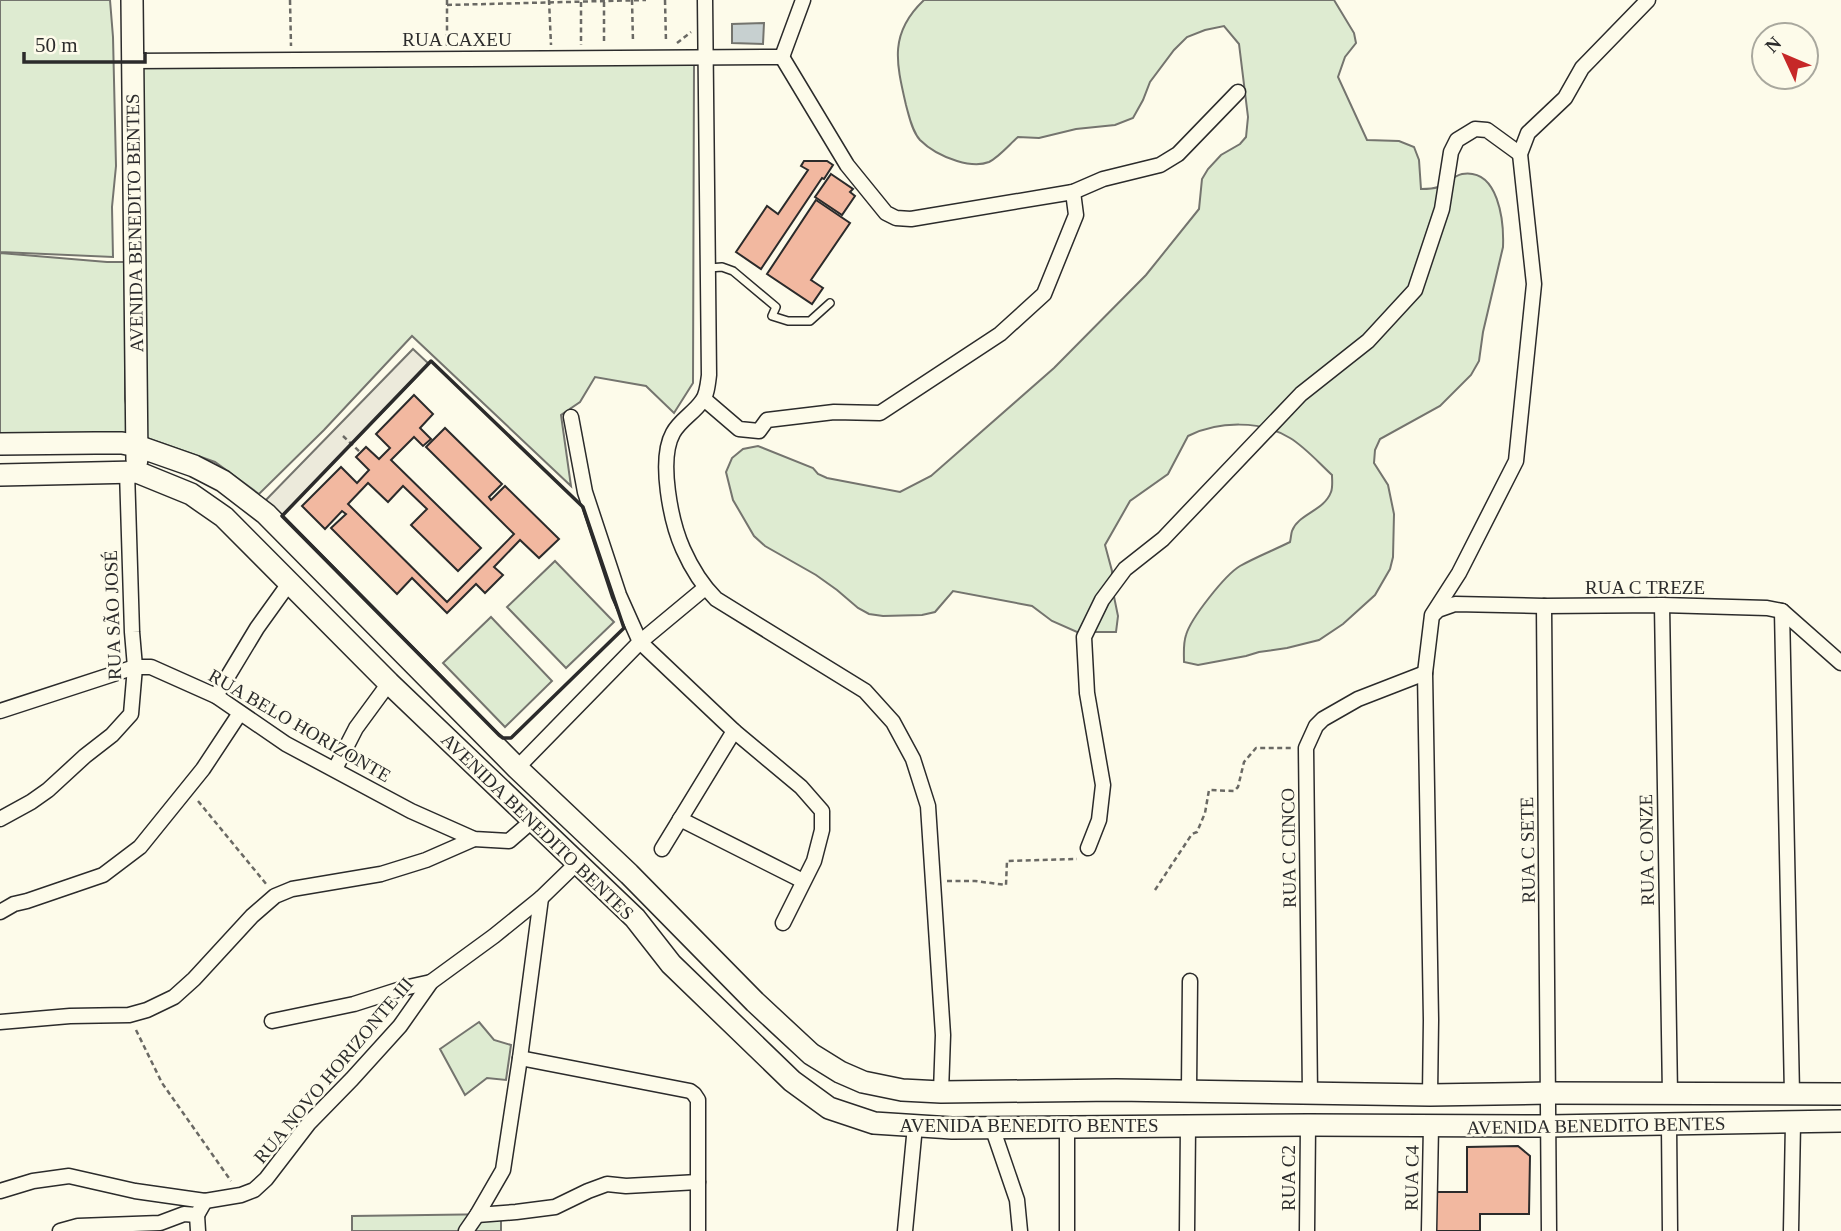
<svg xmlns="http://www.w3.org/2000/svg" width="1841" height="1231" viewBox="0 0 1841 1231" font-family="'Times New Roman',serif">
<style>
.green{fill:#deebd1;stroke:#74746e;stroke-width:2}
.parking{fill:#eceadb;stroke:#74746e;stroke-width:2}
.water{fill:#c7d0d0;stroke:#74746e;stroke-width:2}
.building{fill:#f2b8a0;stroke:#2b2b2b;stroke-width:2}
.lines{fill:none;stroke-linecap:round;stroke-linejoin:round}
.lane-casing{stroke:#2b2b2b;stroke-width:10}
.street-casing{stroke:#2b2b2b;stroke-width:17}
.secondary-casing{stroke:#2b2b2b;stroke-width:24}
.path{stroke:#6a6964;stroke-width:2.5;stroke-dasharray:5 3.5;stroke-linecap:butt}
.lane{stroke:#fdfbea;stroke-width:7}
.street{stroke:#fdfbea;stroke-width:14}
.secondary{stroke:#fdfbea;stroke-width:21}
.wall{stroke:#2b2b2b;stroke-width:3.5}
.labels{text-anchor:middle;stroke-width:5;stroke-linejoin:round;paint-order:stroke}
.street-label{font-size:19px;fill:#2b2b2b;stroke:#fdfbea}
</style>
<rect width="100%" height="100%" fill="#fdfbea"/>
<g class="green">
<polygon points="0,0 110,0 113,37 116,166 112,207 113,257 0,252"/>
<path d="M924 0H1334L1354 33 1356 43 1345 57 1338 77 1367 140 1399 141 1414 147 1419 160 1421 189C1427 189 1433 189 1438 187 1446 184 1453 176 1462 174 1499 168 1504 222 1503 247L1483 332 1479 361 1471 375 1440 406 1380 439 1375 450 1374 463 1388 485 1394 514 1393 557 1390 569 1375 595 1343 624 1319 640 1287 648 1259 652 1246 656 1198 665 1184 662C1184 653 1183 644 1186 635 1191 618 1225 575 1240 566 1256 557 1274 550 1290 542 1291 538 1291 534 1292 531 1298 514 1324 511 1331 492 1333 487 1332 480 1332 475 1319 463 1305 447 1290 438 1261 420 1218 421 1188 436L1168 474 1130 501 1105 545 1112 571V587L1118 616 1116 632H1077L1052 621 1032 606 953 591 935 612 922 615 883 616 869 614 858 608 837 590 816 575 765 546 754 536 733 500 726 472 732 458 743 449 758 446 813 468 818 474 827 478 900 492 931 476 1054 368 1146 275 1199 209 1202 179 1208 169 1221 155 1240 144 1246 137 1248 117 1239 44 1224 26 1205 30 1187 37 1174 50 1150 82 1143 100 1133 118 1115 125 1076 129 1039 138 1018 137C1010 144 998 158 989 162 979 166 967 164 957 161 944 157 930 150 920 140 912 131 909 116 906 105 896 62 889 33 924 0Z"/>
<polygon points="694,64 693,383 674,413 646,386 595,377 580,402 561,415 571,486 412,336 324,430 259,494 215,462 147,438 142,428 142,67"/>
<polygon points="0,253 107,262 125,262 125,399 128,415 128,437 0,438"/>
<polygon points="555,561 614,622 566,668 507,607"/>
<polygon points="491,617 552,681 505,727 443,663"/>
<polygon points="479,1022 494,1040 511,1045 506,1080 487,1078 465,1095 440,1049"/>
<polygon points="501,1214 501,1231 352,1231 352,1216"/>
</g>
<polygon class="parking" points="413,349 429,364 277,521 261,505"/>
<polygon class="water" points="764,23 763,44 732,43 732,24"/>
<g class="building">
<polygon points="804,161 827,161 833,165 824,179 822,178 761,269 736,252 767,206 778,214 808,170 801,166"/>
<polygon points="831,174 853,189 850,192 855,196 842,215 815,197"/>
<polygon points="816,200 850,223 811,280 823,288 812,304 767,274"/>
<polygon points="414,395 433,414 420,428 431,439 423,446 414,437 391,460 481,548 458,571 411,525 427,509 403,486 388,502 368,483 348,504 447,602 514,534 426,447 445,428 502,484 489,497 491,500 505,486 559,539 539,558 520,540 494,567 503,575 485,593 476,584 447,613 412,578 397,594 331,528 346,514 342,511 325,529 302,506 341,467 357,483 369,470 356,457 366,447 379,459 390,448 376,434"/>
<polygon points="1518,1146 1530,1156 1529,1214 1480,1214 1480,1231 1435,1231 1435,1192 1467,1192 1467,1147"/>
</g>
<g class="lines">
<defs>
<polyline id="lane" points="709,268 722,267 733,271 776,307 772,316 788,321 810,321 830,303"/>
<g id="street">
<path d="M705 0 709 375C708 383 707 395 702 401 694 413 680 420 673 433 658 460 671 522 683 549 691 567 702 585 716 599L865 691 893 722 913 759 928 806 943 1035 941 1092"/>
<polyline points="782,57 847,165 886,213 896,218 911,219 1073,192 1103,179 1160,165 1178,154 1238,92"/>
<polyline points="782,57 803,0"/>
<polyline points="133,61 782,57"/>
<polyline points="704,399 739,429 759,431 767,420 834,412 880,413 1000,334 1044,294 1076,215 1073,192"/>
<polyline points="571,417 585,492 619,595 640,642 734,731 801,787 822,811 822,830 814,861 783,923"/>
<polyline points="1662,605 1670,1094"/>
<polyline points="1544,606 1549,1231"/>
<polyline points="1782,611 1792,1094"/>
<polyline points="1434,614 1438,610 1455,604 1544,606 1662,605 1767,608 1782,611 1841,663"/>
<polyline points="216,696 257,628 290,582"/>
<polyline points="0,711 135,667 151,667 216,696 286,744 411,811 474,839 509,841 532,821"/>
<polyline points="517,768 640,642 705,588"/>
<polyline points="335,769 356,728 389,683"/>
<polyline points="0,819 31,802 48,790 85,756 112,735 131,714 135,667 132,632 127,471"/>
<polyline points="680,819 803,881"/>
<polyline points="1088,848 1099,820 1103,785 1087,693 1084,637 1102,600 1125,569 1163,539 1301,394 1368,341 1415,290 1442,209 1451,152 1457,140 1475,129 1487,130 1520,154"/>
<polyline points="662,849 734,731"/>
<polyline points="0,912 14,904 27,901 103,875 140,847 203,769 240,713"/>
<polyline points="272,1021 354,1004 404,988 431,982"/>
<polyline points="0,1022 70,1016 129,1015 147,1010 174,997 194,979 252,916 275,896 292,889 381,874 426,860 474,839"/>
<polyline points="520,1058 690,1091 694,1094 698,1100 698,1231"/>
<polyline points="1189,1090 1190,981"/>
<polyline points="1310,1094 1306,748 1316,726 1323,719 1358,699 1425,673"/>
<polyline points="1430,1095 1431,1020 1425,673 1432,615 1459,573 1516,461 1534,284 1520,154 1528,133 1565,98 1582,68 1648,0"/>
<polyline points="1669,1125 1670,1231"/>
<polyline points="992,1127 1017,1200 1020,1231"/>
<polyline points="1067,1127 1067,1231"/>
<polyline points="0,1191 33,1181 69,1176 135,1191 205,1201 241,1195 254,1190 266,1179 309,1123 352,1079 400,1026 431,982 494,936 541,898 577,863"/>
<polyline points="197,1215 198,1231"/>
<polyline points="477,1215 516,1212 555,1207 588,1191 607,1184 626,1186 698,1182"/>
<polyline points="60,1231 78,1226 160,1223 184,1214 197,1215 205,1201"/>
<polyline points="466,1231 477,1215 503,1170 520,1058 541,898"/>
<polyline points="905,1231 915,1126"/>
<polyline points="1187,1231 1188,1126"/>
<polyline points="1307,1231 1308,1125"/>
<polyline points="1429,1231 1431,1126"/>
<polyline points="1791,1231 1793,1123"/>
</g>
<g id="secondary">
<polyline points="132,0 137,460"/>
<polyline points="0,444 95,443 122,443 137,446 194,466 223,481 266,514 517,768 629,874 755,1002 811,1054 840,1072 863,1082 902,1090 941,1092 1116,1090 1430,1095 1549,1093 1841,1094"/>
<polyline points="0,475 137,472 191,494 224,517 389,683 635,918 671,964 792,1081 829,1108 874,1123 952,1128 1308,1125 1549,1126 1841,1121"/>
</g>
</defs>
<use href="#lane" class="lane-casing"/>
<use href="#street" class="street-casing"/>
<use href="#secondary" class="secondary-casing"/>
<g class="path">
<polyline points="290,0 291,46"/>
<polyline points="447,0 447,46"/>
<polyline points="549,0 551,45"/>
<polyline points="632,0 633,42"/>
<polyline points="665,0 666,42"/>
<polyline points="581,2 581,45"/>
<polyline points="604,2 604,44"/>
<polyline points="447,5 646,0"/>
<polyline points="677,43 691,32"/>
<polyline points="343,436 361,453"/>
<polyline points="198,801 267,885"/>
<polyline points="947,881 975,881 1006,885 1007,861 1077,859"/>
<polyline points="1155,890 1192,834 1197,832 1205,813 1209,790 1234,791 1238,787 1244,762 1256,748 1292,748"/>
<polyline points="136,1030 162,1083 231,1181"/>
</g>
<use href="#lane" class="lane"/>
<use href="#street" class="street"/>
<use href="#secondary" class="secondary"/>
<polygon class="wall" points="431,361 583,507 624,628 511,738 503,738 499,735 282,516"/>
</g>
<g class="labels">
<g class="street-label">
<text x="457" y="46">RUA CAXEU</text>
<text transform="translate(134 223) rotate(-91)" y="7">AVENIDA BENEDITO BENTES</text>
<text x="1645" y="594">RUA C TREZE</text>
<text transform="translate(112 615) rotate(-92)" y="7">RUA SÃO JOSÉ</text>
<text transform="translate(300 725) rotate(30)" y="7">RUA BELO HORIZONTE</text>
<text transform="translate(538 826) rotate(44)" y="7">AVENIDA BENEDITO BENTES</text>
<text transform="translate(1288 848) rotate(-91)" y="7">RUA C CINCO</text>
<text transform="translate(1527 850) rotate(-91)" y="7">RUA C SETE</text>
<text transform="translate(1646 850) rotate(-91)" y="7">RUA C ONZE</text>
<text transform="translate(333 1070) rotate(-50)" y="7">RUA NOVO HORIZONTE III</text>
<text x="1029" y="1132">AVENIDA BENEDITO BENTES</text>
<text transform="translate(1596 1125) rotate(-1)" y="7">AVENIDA BENEDITO BENTES</text>
<text transform="translate(1288 1178) rotate(-90)" y="7">RUA C2</text>
<text transform="translate(1411 1178) rotate(-89)" y="7">RUA C4</text>
</g>
</g>
<g transform="translate(1785 56) rotate(314)"><circle r="33" fill="#fdfbea" stroke="#a9a89e" stroke-width="2"/>
<path d="M0-5L12 26L0 18L-12 26Z" fill="#c62828"/>
<text y="-10" font-size="19" font-weight="bold" text-anchor="middle" fill="#2b2b2b">N</text>
</g>
<path d="M24 52v10h121v-10" fill="none" stroke="#2b2b2b" stroke-width="3.5"/>
<text x="35" y="52" font-size="21" fill="#2b2b2b" stroke="#fdfbea" stroke-width="5" paint-order="stroke">50 m</text>
</svg>
